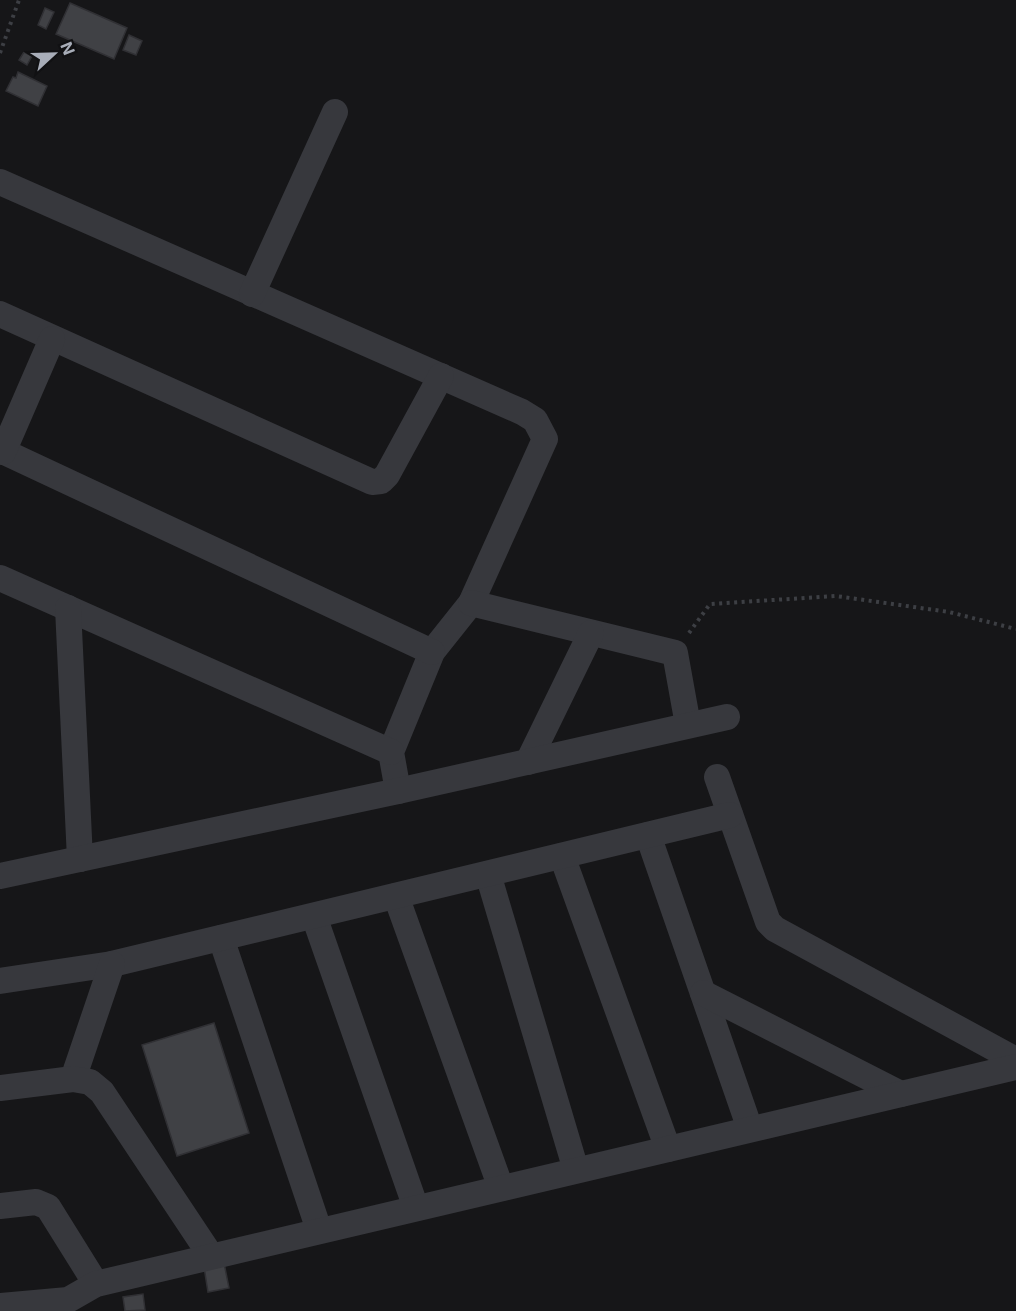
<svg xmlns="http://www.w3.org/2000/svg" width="1016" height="1311" viewBox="0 0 1016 1311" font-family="Inter,sans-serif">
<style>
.building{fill:#404145;stroke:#303034;stroke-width:1.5}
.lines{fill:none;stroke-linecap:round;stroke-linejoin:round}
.path{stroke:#3d3f44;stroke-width:4;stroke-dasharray:3 4.5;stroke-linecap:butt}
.minor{stroke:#37383d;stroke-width:26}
</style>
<rect width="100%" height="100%" fill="#161618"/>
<g class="building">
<polygon points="70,3 127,28 114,59 56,34"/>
<polygon points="45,8 54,12 46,29 38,25"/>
<polygon points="129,35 142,41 136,55 123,50"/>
<polygon points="24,52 32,56 27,65 19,60"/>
<polygon points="18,72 47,86 38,106 6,91 13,77 16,78"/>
<polygon points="214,1023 249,1133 177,1156 142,1045"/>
<polygon points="224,1263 229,1288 208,1292 204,1267"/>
<polygon points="143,1294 145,1310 125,1311 123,1297"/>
</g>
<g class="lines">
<g class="path">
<polyline points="0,53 19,0"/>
<polyline points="689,633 710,604 836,596 949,612 1016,629"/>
</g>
<g class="minor">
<polyline points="0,182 522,412 535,420 545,439 471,603 432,652 391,752 398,791"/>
<polyline points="252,294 335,112"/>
<polyline points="0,314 372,482 381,481 387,475 441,376"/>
<polyline points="0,450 432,652"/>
<polyline points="3,452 52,339"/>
<polyline points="0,578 391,752"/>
<polyline points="471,603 675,653 688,725"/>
<polyline points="68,608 80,859"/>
<polyline points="528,762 591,633"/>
<polyline points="717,777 768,922 775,929 1016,1060"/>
<polyline points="648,835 750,1129"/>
<polyline points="562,856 668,1149"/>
<polyline points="488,874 576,1170"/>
<polyline points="0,876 398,791 727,717"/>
<polyline points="396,896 501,1188"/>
<polyline points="314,916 416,1208"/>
<polyline points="221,938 319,1230"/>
<polyline points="0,981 112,964 730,815"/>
<polyline points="703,993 901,1094"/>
<polyline points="73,1079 112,964"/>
<polyline points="0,1088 73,1079 90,1082 102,1092 211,1256"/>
<polyline points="0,1206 36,1202 48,1207 96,1284"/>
<polyline points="0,1306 68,1300 96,1284 1016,1067"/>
</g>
</g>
<g transform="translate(54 54) rotate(68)" stroke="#111113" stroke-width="4.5" paint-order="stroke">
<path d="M0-4.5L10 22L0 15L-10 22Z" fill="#a8adb8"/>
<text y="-9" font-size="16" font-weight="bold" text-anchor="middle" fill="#a8adb8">N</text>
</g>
</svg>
